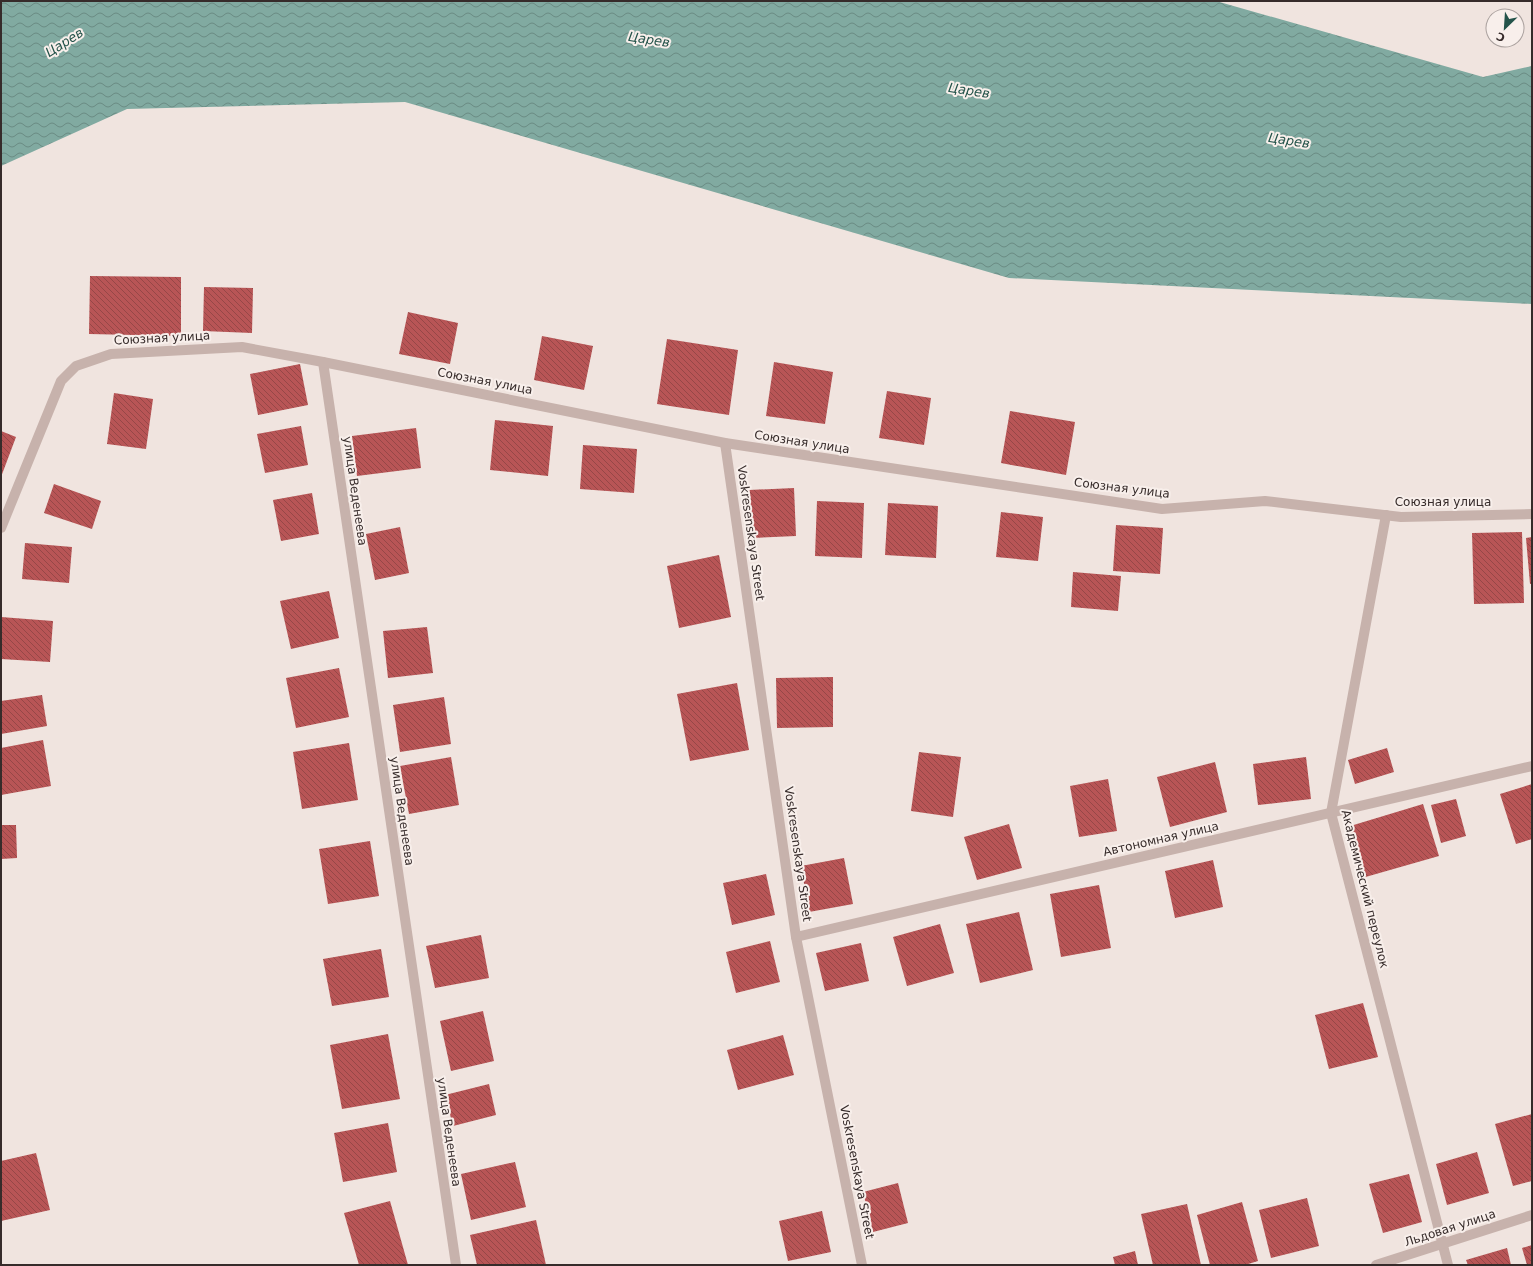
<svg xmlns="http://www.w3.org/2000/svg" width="1533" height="1266" viewBox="0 0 1533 1266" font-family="'DejaVu Sans',sans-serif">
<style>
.water{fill:url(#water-waves)}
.building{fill:url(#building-back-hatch)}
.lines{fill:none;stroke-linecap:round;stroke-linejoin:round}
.minor{stroke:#c7b2ac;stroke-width:10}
.labels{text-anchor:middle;stroke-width:4;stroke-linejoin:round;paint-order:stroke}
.street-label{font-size:12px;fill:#362b2a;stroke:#f8efeb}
.water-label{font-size:13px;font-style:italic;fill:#24534a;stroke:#f8efeb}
</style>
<defs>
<pattern id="water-waves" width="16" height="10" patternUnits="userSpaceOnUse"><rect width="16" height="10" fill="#81aaa1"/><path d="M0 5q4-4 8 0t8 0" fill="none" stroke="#6a8b83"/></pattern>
<pattern id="building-back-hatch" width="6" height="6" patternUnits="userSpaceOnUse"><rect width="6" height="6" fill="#b85556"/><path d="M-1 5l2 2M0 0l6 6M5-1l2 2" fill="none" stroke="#964747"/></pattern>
</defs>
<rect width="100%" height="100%" fill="#f0e4df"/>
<polygon class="water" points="1,1 1216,1 1483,77 1532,66 1532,304 1009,278 405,102 127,109 1,166"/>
<g class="building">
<polygon points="90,276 181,277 181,336 89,334"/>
<polygon points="204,287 253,288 252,333 203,331"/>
<polygon points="408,312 458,323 450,364 399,354"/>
<polygon points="542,336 593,346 584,390 534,380"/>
<polygon points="667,339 738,350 729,415 657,404"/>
<polygon points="774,362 833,372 825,424 766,416"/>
<polygon points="300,364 308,405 258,415 250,374"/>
<polygon points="887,391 931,398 924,445 879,438"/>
<polygon points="114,393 153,399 146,449 107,444"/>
<polygon points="1010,411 1075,422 1066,475 1001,463"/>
<polygon points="495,420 553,426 548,476 490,470"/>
<polygon points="301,426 308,465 265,473 257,434"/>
<polygon points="416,428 421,468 357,476 352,436"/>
<polygon points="1,431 16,437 1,477"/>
<polygon points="583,445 637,449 634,493 580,489"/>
<polygon points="54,484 101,501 92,529 44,513"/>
<polygon points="794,488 796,536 751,538 749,490"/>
<polygon points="312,493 319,534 281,541 273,500"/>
<polygon points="817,501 864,503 862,558 815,556"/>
<polygon points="888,503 938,506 936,558 885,555"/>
<polygon points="1001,512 1043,517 1038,561 996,557"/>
<polygon points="1116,525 1163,528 1160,574 1113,571"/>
<polygon points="400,527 409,573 375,580 366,534"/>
<polygon points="1522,532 1524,603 1474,604 1472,533"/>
<polygon points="1532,537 1532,584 1530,584 1526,538"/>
<polygon points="25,543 72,547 69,583 22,579"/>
<polygon points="719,555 731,617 679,628 667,566"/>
<polygon points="1073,572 1121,576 1118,611 1071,607"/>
<polygon points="329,591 339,638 291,649 280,601"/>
<polygon points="1,617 53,621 50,662 1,659"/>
<polygon points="427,627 433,673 388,678 383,631"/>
<polygon points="339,668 349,717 296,728 286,678"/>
<polygon points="833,677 833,727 777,728 776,678"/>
<polygon points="737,683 749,750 690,761 677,694"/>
<polygon points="42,695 47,726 1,734 1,701"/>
<polygon points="444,697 451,744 400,752 393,705"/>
<polygon points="43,740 51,786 1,795 1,748"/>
<polygon points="349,743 358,800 302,809 293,752"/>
<polygon points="1387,748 1394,772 1355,784 1348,760"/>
<polygon points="919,752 961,757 953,817 911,811"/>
<polygon points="451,757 459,805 409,814 400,766"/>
<polygon points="1306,757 1311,799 1258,805 1253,764"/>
<polygon points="1215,762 1227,812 1170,827 1157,777"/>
<polygon points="1108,779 1117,831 1079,837 1070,786"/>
<polygon points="1532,784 1532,839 1516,844 1500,794"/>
<polygon points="1456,799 1466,836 1441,843 1431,805"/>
<polygon points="1423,804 1439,856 1362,878 1347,827"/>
<polygon points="1009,824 1022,868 977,880 964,837"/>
<polygon points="1,825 16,825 17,858 1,859"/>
<polygon points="370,841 379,896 328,904 319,849"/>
<polygon points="844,858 853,904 809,912 801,866"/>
<polygon points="1213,860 1223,907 1175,918 1165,871"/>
<polygon points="766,874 775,915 732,925 723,883"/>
<polygon points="1099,885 1111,948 1061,957 1050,894"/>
<polygon points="1019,912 1033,970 980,983 966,924"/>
<polygon points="940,924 954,973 907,986 893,937"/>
<polygon points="481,935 489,978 435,988 426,946"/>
<polygon points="770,941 780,982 736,993 726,952"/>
<polygon points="861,943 869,981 825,991 816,953"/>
<polygon points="381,949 389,997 332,1006 323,959"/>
<polygon points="1363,1003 1378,1057 1329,1069 1315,1015"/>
<polygon points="483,1011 494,1061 451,1071 440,1021"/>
<polygon points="388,1034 400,1099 342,1109 330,1045"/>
<polygon points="783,1035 794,1075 738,1090 727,1050"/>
<polygon points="489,1084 496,1115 453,1126 445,1095"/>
<polygon points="1532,1114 1532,1181 1513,1186 1495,1124"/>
<polygon points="388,1123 397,1172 343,1182 334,1133"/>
<polygon points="1477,1152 1489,1193 1447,1205 1436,1164"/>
<polygon points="36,1153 50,1210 1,1221 1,1161"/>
<polygon points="515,1162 526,1207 471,1220 461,1174"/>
<polygon points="1409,1174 1422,1222 1383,1233 1369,1184"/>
<polygon points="898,1183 908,1223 873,1232 863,1192"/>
<polygon points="1307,1198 1319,1246 1271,1258 1259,1210"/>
<polygon points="390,1201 408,1265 359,1265 344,1213"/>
<polygon points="1242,1202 1258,1261 1245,1265 1210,1265 1197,1215"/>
<polygon points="1187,1204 1201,1265 1153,1265 1141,1214"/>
<polygon points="822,1211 831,1252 788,1261 779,1221"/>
<polygon points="536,1220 546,1265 477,1265 470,1235"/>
<polygon points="1532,1245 1532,1265 1527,1265 1522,1248"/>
<polygon points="1507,1248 1511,1265 1468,1265 1466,1260"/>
<polygon points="1135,1251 1138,1265 1115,1265 1113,1257"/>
</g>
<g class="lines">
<g class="minor">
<polyline points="323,362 456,1265"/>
<polyline points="725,443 796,937 862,1265"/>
<polyline points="1386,515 1331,813 1448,1265"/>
<polyline points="1,528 61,381 76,366 111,354 242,347 323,362 725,443 1162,509 1265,501 1401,517 1532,514"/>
<polyline points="796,937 1532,766"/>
<polyline points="1376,1265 1532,1215"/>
</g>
</g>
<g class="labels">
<g class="street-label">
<text transform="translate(162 338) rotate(-3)" y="4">Союзная улица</text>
<text transform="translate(485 381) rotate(11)" y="4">Союзная улица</text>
<text transform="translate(802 442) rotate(9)" y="4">Союзная улица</text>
<text transform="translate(1122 488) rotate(7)" y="4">Союзная улица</text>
<text transform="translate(355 491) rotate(82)" y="4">улица Веденеева</text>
<text x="1443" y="506">Союзная улица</text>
<text transform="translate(751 533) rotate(82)" y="4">Voskresenskaya Street</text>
<text transform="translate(402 811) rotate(82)" y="4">улица Веденеева</text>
<text transform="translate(1161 839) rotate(-13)" y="4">Автономная улица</text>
<text transform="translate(798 854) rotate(82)" y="4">Voskresenskaya Street</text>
<text transform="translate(1365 889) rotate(76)" y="4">Академический переулок</text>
<text transform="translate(449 1132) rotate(82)" y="4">улица Веденеева</text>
<text transform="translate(857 1172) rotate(79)" y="4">Voskresenskaya Street</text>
<text transform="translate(1450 1228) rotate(-18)" y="4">Льдовая улица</text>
</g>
<g class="water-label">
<text transform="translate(649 39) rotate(9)" y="5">Царев</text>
<text transform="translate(64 42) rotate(-33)" y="5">Царев</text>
<text transform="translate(969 90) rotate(9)" y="5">Царев</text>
<text transform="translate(1289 140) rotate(9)" y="5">Царев</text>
</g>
</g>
<rect width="1533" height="1266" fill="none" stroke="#362b2a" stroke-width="4"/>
<g transform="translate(1505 28) rotate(205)"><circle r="19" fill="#f8efeb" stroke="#aaa19e"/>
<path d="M0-3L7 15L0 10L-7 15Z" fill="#24534a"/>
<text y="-6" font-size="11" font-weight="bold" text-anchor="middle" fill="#362b2a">С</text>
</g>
</svg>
